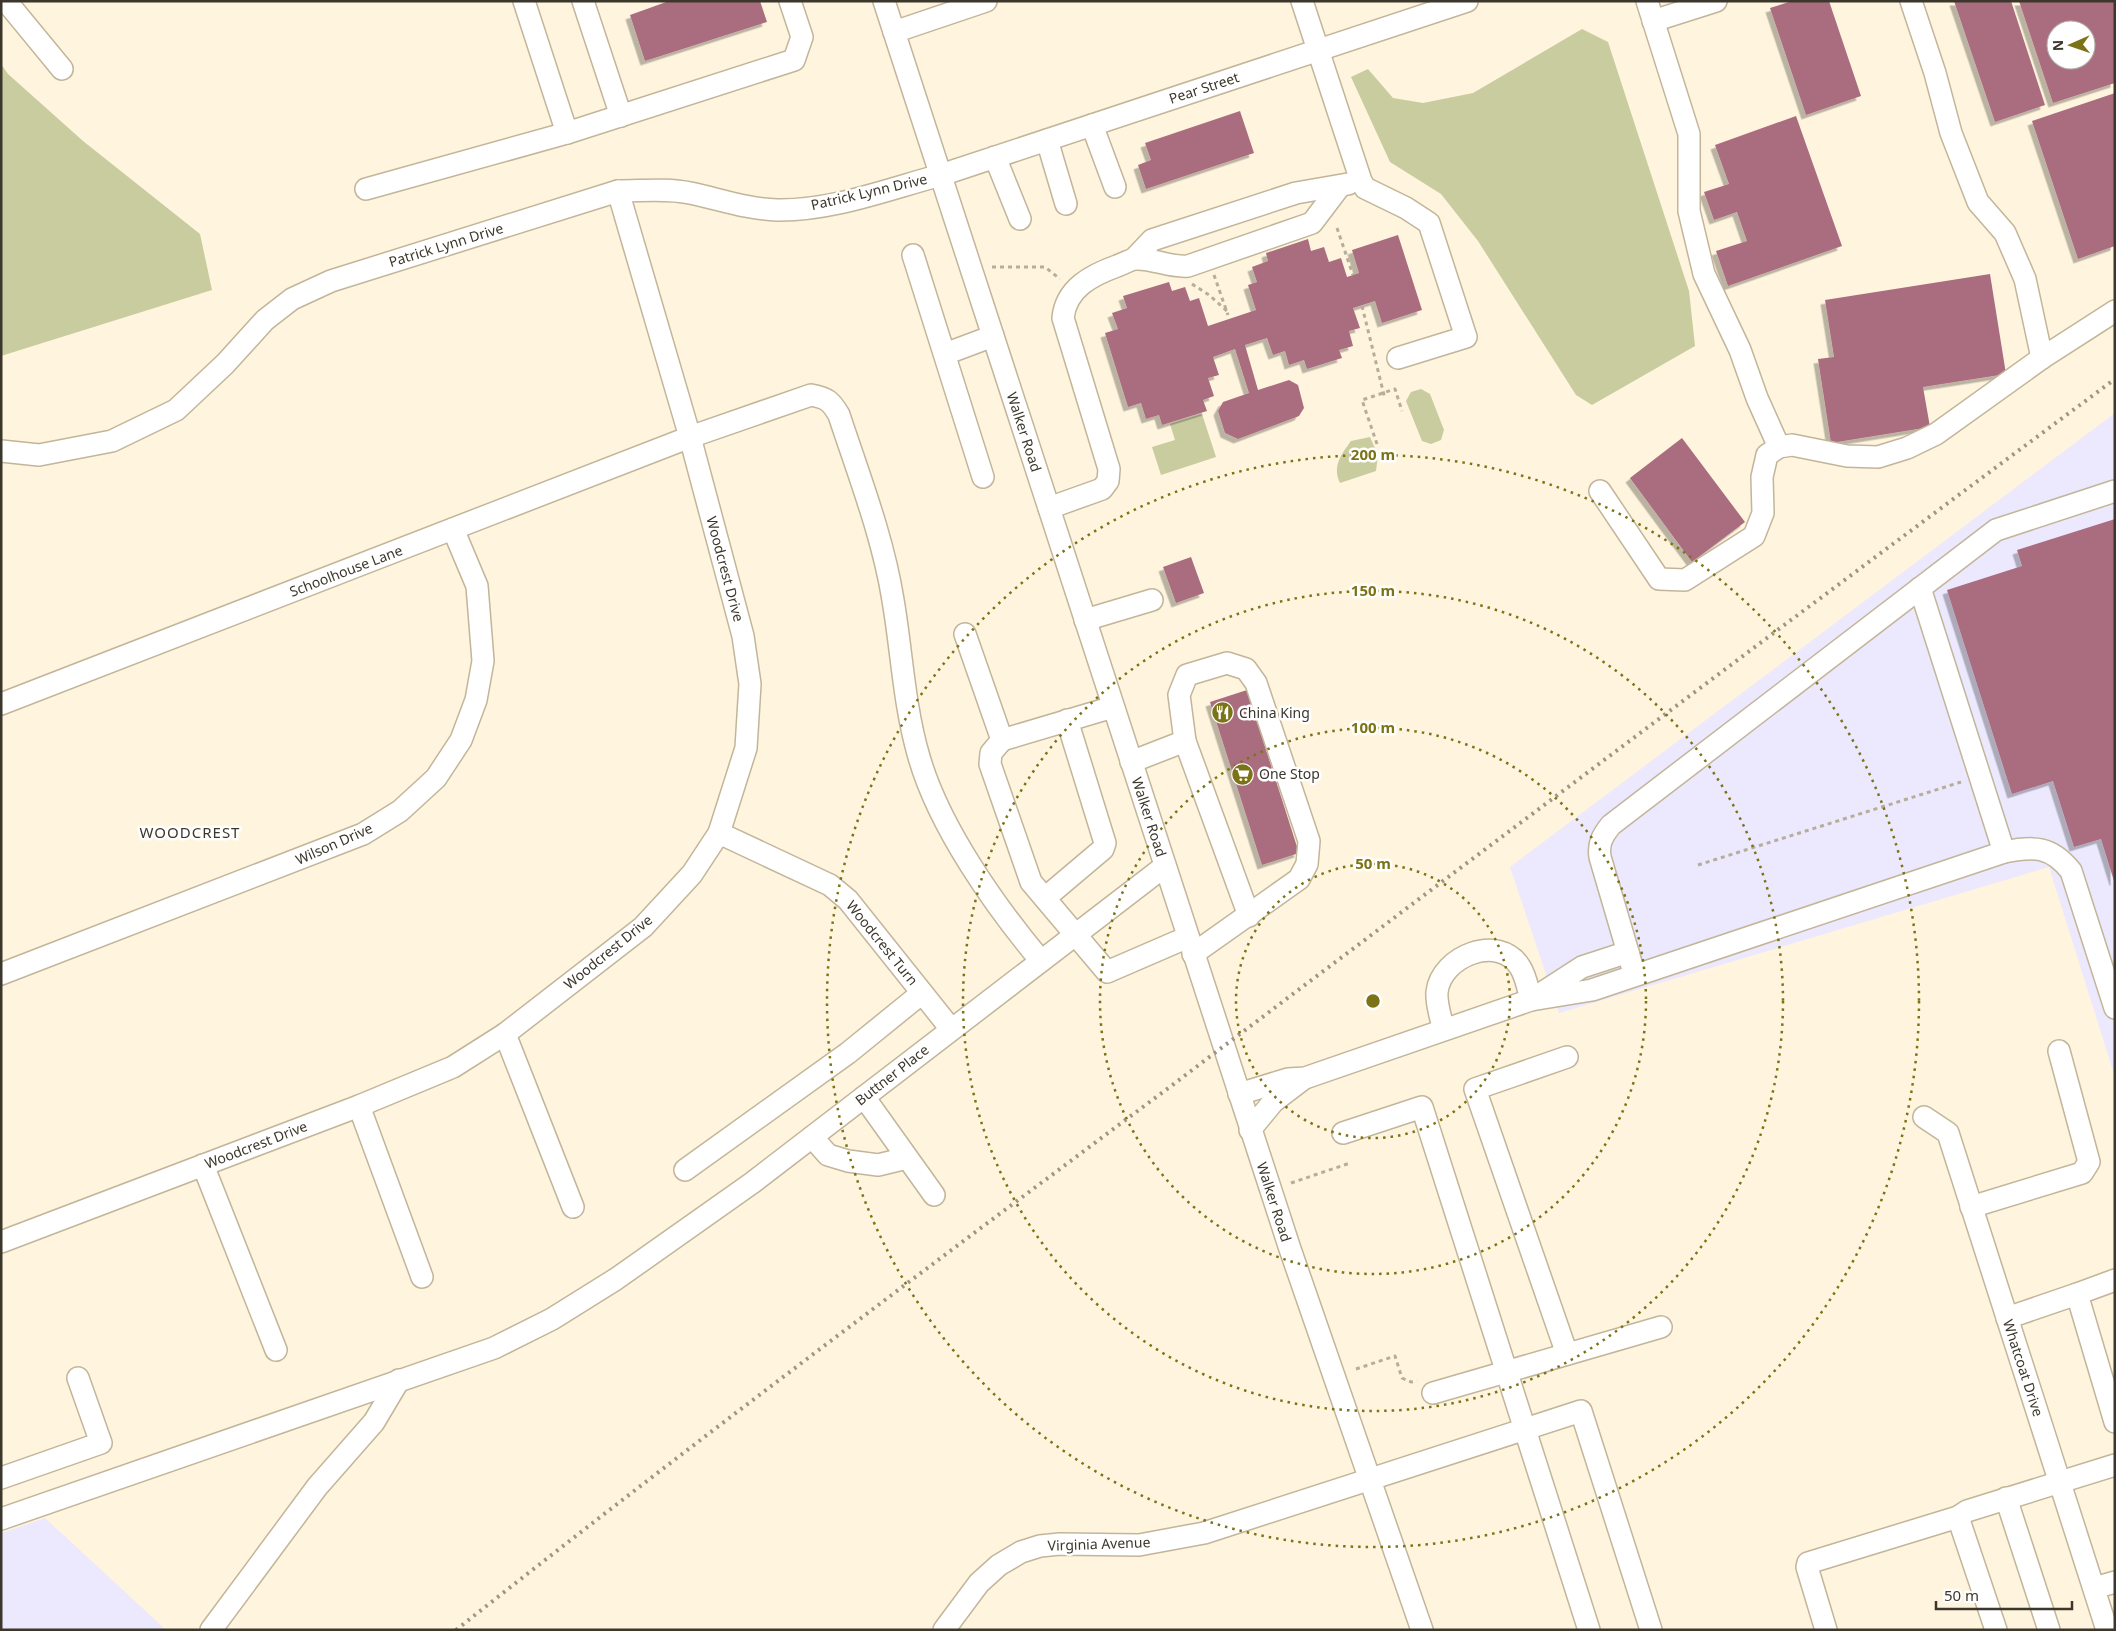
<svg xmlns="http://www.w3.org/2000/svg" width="2116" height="1631" viewBox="0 0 2116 1631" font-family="'Noto Sans',sans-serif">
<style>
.industrial{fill:#ece8fe}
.green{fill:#c8cc9e}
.building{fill:#aa6d80;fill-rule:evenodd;filter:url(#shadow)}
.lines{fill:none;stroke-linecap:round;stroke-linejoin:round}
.minor-casing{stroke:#c2b59a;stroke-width:24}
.path{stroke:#b6ad9b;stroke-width:3;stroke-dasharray:4 4;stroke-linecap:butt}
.minor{stroke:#fff;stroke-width:21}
.rail{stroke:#9e9685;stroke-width:4;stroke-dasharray:2.5 5;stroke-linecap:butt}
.ring{fill:none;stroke:#7c7316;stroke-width:2.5;stroke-dasharray:2.5 5}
.labels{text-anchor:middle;stroke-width:5;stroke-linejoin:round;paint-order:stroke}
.street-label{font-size:14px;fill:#3c372c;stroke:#fff}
.poi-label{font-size:14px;fill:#3c372c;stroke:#fff;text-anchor:start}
.neighbourhood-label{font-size:15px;letter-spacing:1px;fill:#3c372c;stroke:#fff}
.centre{fill:#7c7316;stroke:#fff;stroke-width:2.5}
.ring-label{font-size:15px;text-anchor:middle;font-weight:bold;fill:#7c7316;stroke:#fff;stroke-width:5;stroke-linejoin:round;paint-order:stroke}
</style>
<defs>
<filter id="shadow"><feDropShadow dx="-4.5" dy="4.5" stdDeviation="0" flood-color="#0004"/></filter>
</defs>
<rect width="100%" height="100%" fill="#fff4dd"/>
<g class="industrial">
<polygon points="2115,413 2115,1077 2049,867 1559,1013 1510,867"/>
<polygon points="45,1518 166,1630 1,1630 1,1533"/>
</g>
<g class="green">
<polygon points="1582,29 1608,42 1689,291 1695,346 1592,405 1576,395 1478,241 1441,194 1390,162 1351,77 1368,69 1393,98 1423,103 1473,93"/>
<polygon points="1,64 8,74 83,141 200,234 212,290 1,356"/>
<polygon points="1421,389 1430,394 1444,430 1441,440 1431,444 1422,441 1406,401 1411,392"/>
<polygon points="1202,414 1216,457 1161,475 1152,447 1175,440 1170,424"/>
<path d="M1370 437 1378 455 1376 471 1340 483C1332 466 1341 455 1351 441Z"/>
</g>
<g class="building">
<polygon points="669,1 760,1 767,22 645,61 630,15"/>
<polygon points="1792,1 1829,1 1861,96 1806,115 1770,8"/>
<polygon points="1954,1 2011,1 2045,105 1995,122"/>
<path d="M2019 1H2115V83L2053 103ZM2056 30H2086V60H2056Z"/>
<polygon points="2115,93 2115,246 2078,259 2032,121"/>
<polygon points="1240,111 1254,153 1146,189 1138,165 1151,160 1145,143"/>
<polygon points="1796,116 1842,246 1728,286 1716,251 1747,241 1737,212 1714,220 1704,192 1729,184 1715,145"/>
<polygon points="1398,235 1422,310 1382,323 1375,301 1353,308 1360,328 1349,331 1353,346 1339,350 1342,358 1307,369 1304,360 1289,365 1285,351 1273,355 1267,338 1245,345 1258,390 1289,380 1298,385 1304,408 1299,416 1238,439 1225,433 1218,411 1223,402 1249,393 1235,349 1213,357 1219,375 1208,378 1214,396 1203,400 1207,411 1162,425 1159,415 1146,419 1141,403 1128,407 1105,333 1118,329 1112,313 1127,308 1123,296 1169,282 1172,291 1185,287 1190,301 1199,298 1208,326 1256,310 1248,285 1257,282 1252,267 1268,261 1266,253 1308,239 1311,251 1324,247 1329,262 1341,258 1347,277 1359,273 1352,250"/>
<polygon points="1990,274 2006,374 1923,387 1930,427 1831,443 1818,359 1834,357 1825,300"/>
<polygon points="1682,438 1745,522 1692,562 1630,478"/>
<polygon points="2115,519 2115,881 2114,881 2101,839 2074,847 2053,781 2012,794 1947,590 2022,566 2017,550"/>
<polygon points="1191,557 1204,593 1176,603 1163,567"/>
<polygon points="1247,690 1299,853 1262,865 1210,702"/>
</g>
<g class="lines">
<defs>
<g id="minor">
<polyline points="6,1 62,69"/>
<polyline points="524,1 567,133 794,60 802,37 790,1"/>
<polyline points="583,1 621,116"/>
<polyline points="884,1 1290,1249 1422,1630"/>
<polyline points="1302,1 1361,181 1365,188 1406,208 1429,223 1466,337 1398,358"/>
<polyline points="1647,1 1689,134 1689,211 1704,274 1740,350 1757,398 1779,447"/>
<polyline points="1911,1 1935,73 1951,133 1978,202 2005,233 2025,279 2042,358"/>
<polyline points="1653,21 1716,1"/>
<polyline points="894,32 986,1"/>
<polyline points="1092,125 1115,187"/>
<polyline points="1047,140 1066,204"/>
<polyline points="995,157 1020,219"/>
<polyline points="366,189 567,133"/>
<polyline points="913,255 983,477"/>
<polyline points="1134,259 1152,240 1296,193 1348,184"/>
<polyline points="945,354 993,336"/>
<path d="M1 451 39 455 112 441 176 410 225 364 265 320 292 299 331 281 618 191C642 191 667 188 690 193 719 199 747 209 777 210 832 211 888 189 941 175L1467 1"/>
<polyline points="1600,491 1659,579 1685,580 1754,536 1763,513 1762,477 1767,455 1779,447 1792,445 1847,456 1878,457 1907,448 1936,434 2042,358 2115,311"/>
<path d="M1049 508 1102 489 1108 481 1109 469 1063 318C1066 288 1092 275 1117 266 1123 264 1129 260 1135 259 1153 258 1171 268 1188 266L1312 223 1340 186"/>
<polyline points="1920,588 2004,852"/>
<polyline points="1085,620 1152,600"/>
<polyline points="965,634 1002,740 991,753 990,764 1031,882 1107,972 1188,937"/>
<path d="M1 704 690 437 811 395C827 398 831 401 839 415 859 476 883 537 893 600 902 653 904 706 919 757 939 827 995 906 1041 961"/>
<polyline points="1002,740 1113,707"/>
<polyline points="1185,741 1249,916"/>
<polyline points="1131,762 1185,741 1179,695 1187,675 1227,663 1246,669 1256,683 1309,841 1307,864 1299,879 1193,954"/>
<polyline points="719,833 830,885 848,900 951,1029"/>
<polyline points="1045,898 1103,849 1105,843 1067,720"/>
<path d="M1628 952 1582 967 1531 1000 1592 990 2004 852C2034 846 2051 846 2071 871L2115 1008"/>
<path d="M1632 966 1600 857C1598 844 1602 836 1611 825L1996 530 2115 491"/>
<polyline points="1,974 363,834 400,811 436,778 461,740 476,700 483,661 477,586 453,529"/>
<polyline points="505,1034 573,1207"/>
<polyline points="1567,1057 1475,1089 1567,1354"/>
<path d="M1239 1094 1288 1079 1305 1078 1531 1000C1528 989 1526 976 1520 967 1499 933 1441 956 1437 992 1436 1004 1441 1019 1444 1030"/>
<polyline points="864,1097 934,1195"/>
<polyline points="359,1106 422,1277"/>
<polyline points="1924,1117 1948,1133 2107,1630"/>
<polyline points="1250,1130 1273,1102 1302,1080"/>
<polyline points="1343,1133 1422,1107 1589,1630"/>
<polyline points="812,1137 828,1155 848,1161 878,1165 907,1158"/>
<polyline points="203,1165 276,1350"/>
<polyline points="685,1170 848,1053 922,993"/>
<polyline points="1971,1207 2082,1173 2089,1162 2059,1051"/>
<polyline points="1,1242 359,1106 453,1067 505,1034 643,927 692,874 719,833 746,748 750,684 743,636 690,437 618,191"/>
<polyline points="2077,1294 2115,1280"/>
<polyline points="2007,1318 2077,1294 2115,1422"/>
<polyline points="1433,1393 1661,1327"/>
<polyline points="1,1478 101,1443 78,1378"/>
<polyline points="2006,1498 2049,1630"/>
<polyline points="1,1519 494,1348 552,1319 616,1279 752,1183 1165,866"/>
<polyline points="2094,1588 2115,1582"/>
<polyline points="211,1630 317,1487 374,1422 399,1380"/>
<polyline points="944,1630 979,1583 999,1565 1021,1552 1040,1546 1060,1544 1139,1545 1204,1533 1581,1411 1651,1630"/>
<polyline points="1826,1630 1807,1567 1808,1563 1958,1517"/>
<polyline points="1996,1630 1958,1517 1967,1511 2115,1465"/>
</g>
</defs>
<use href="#minor" class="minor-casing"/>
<g class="path">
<polyline points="1337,228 1353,275"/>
<polyline points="992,267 1045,267 1060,279"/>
<polyline points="1214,275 1228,315"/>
<polyline points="1192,284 1209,295 1227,311"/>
<polyline points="1362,306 1385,399"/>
<polyline points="1377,444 1362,400 1395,389 1402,411"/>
<polyline points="1698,865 1961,782"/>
<polyline points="1291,1183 1350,1163"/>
<polyline points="1356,1369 1395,1356 1402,1378 1411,1382 1417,1381"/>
</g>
<use href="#minor" class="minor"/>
<path class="rail" d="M456 1630C691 1444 931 1265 1171 1086 1485 849 1799 613 2115 379"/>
</g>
<g class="ring">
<circle cx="1373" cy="1001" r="137"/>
<circle cx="1373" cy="1001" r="273"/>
<circle cx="1373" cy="1001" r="410"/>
<circle cx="1373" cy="1001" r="546"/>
</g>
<defs>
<symbol id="restaurant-disc" viewBox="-11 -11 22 22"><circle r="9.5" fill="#7c7316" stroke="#fff"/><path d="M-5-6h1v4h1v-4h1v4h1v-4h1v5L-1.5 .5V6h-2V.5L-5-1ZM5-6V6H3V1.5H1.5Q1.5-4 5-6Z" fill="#fff"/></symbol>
<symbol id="supermarket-disc" viewBox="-11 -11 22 22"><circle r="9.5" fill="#7c7316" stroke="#fff"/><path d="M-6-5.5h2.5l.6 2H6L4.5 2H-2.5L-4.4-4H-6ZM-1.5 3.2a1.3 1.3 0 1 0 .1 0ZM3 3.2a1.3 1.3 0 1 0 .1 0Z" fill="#fff"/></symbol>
</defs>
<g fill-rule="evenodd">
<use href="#restaurant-disc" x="1210" y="700" width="25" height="25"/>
<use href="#supermarket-disc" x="1230" y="762" width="25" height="25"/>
</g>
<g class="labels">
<g class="street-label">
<text transform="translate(1204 88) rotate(-18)" y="5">Pear Street</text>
<text transform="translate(869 192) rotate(-13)" y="5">Patrick Lynn Drive</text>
<text transform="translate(446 245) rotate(-17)" y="5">Patrick Lynn Drive</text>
<text transform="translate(1024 432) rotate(72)" y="5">Walker Road</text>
<text transform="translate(725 569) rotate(75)" y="5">Woodcrest Drive</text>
<text transform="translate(346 571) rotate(-21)" y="5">Schoolhouse Lane</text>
<text transform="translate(1149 817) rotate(72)" y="5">Walker Road</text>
<text transform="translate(334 844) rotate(-24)" y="5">Wilson Drive</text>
<text transform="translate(882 943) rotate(51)" y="5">Woodcrest Turn</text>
<text transform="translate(608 952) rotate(-39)" y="5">Woodcrest Drive</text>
<text transform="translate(892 1075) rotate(-38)" y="5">Buttner Place</text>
<text transform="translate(256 1145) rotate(-21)" y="5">Woodcrest Drive</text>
<text transform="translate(1274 1202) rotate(72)" y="5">Walker Road</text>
<text transform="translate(2023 1368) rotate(72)" y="5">Whatcoat Drive</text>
<text transform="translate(1099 1544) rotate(-2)" y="5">Virginia Avenue</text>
</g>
<g class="poi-label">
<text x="1239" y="718">China King</text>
<text x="1259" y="779">One Stop</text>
</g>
<g class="neighbourhood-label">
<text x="190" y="838">WOODCREST</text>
</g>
</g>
<circle cx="1373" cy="1001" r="8" class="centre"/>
<g class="ring-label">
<text x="1373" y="460">200 m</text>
<text x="1373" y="596">150 m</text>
<text x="1373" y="733">100 m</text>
<text x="1373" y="869">50 m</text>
</g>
<rect width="2116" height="1631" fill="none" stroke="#3c372c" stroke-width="5"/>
<g transform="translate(2071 45) rotate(268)"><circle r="24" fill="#ffffff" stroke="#b1afab"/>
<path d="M0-4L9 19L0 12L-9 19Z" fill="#7c7316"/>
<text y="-8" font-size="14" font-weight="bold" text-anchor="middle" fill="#3c372c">N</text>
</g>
<path d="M1936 1601v8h136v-8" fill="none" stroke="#3c372c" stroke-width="2.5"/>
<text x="1944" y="1601" font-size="15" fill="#3c372c" stroke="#ffffff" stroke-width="4" paint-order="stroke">50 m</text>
</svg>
